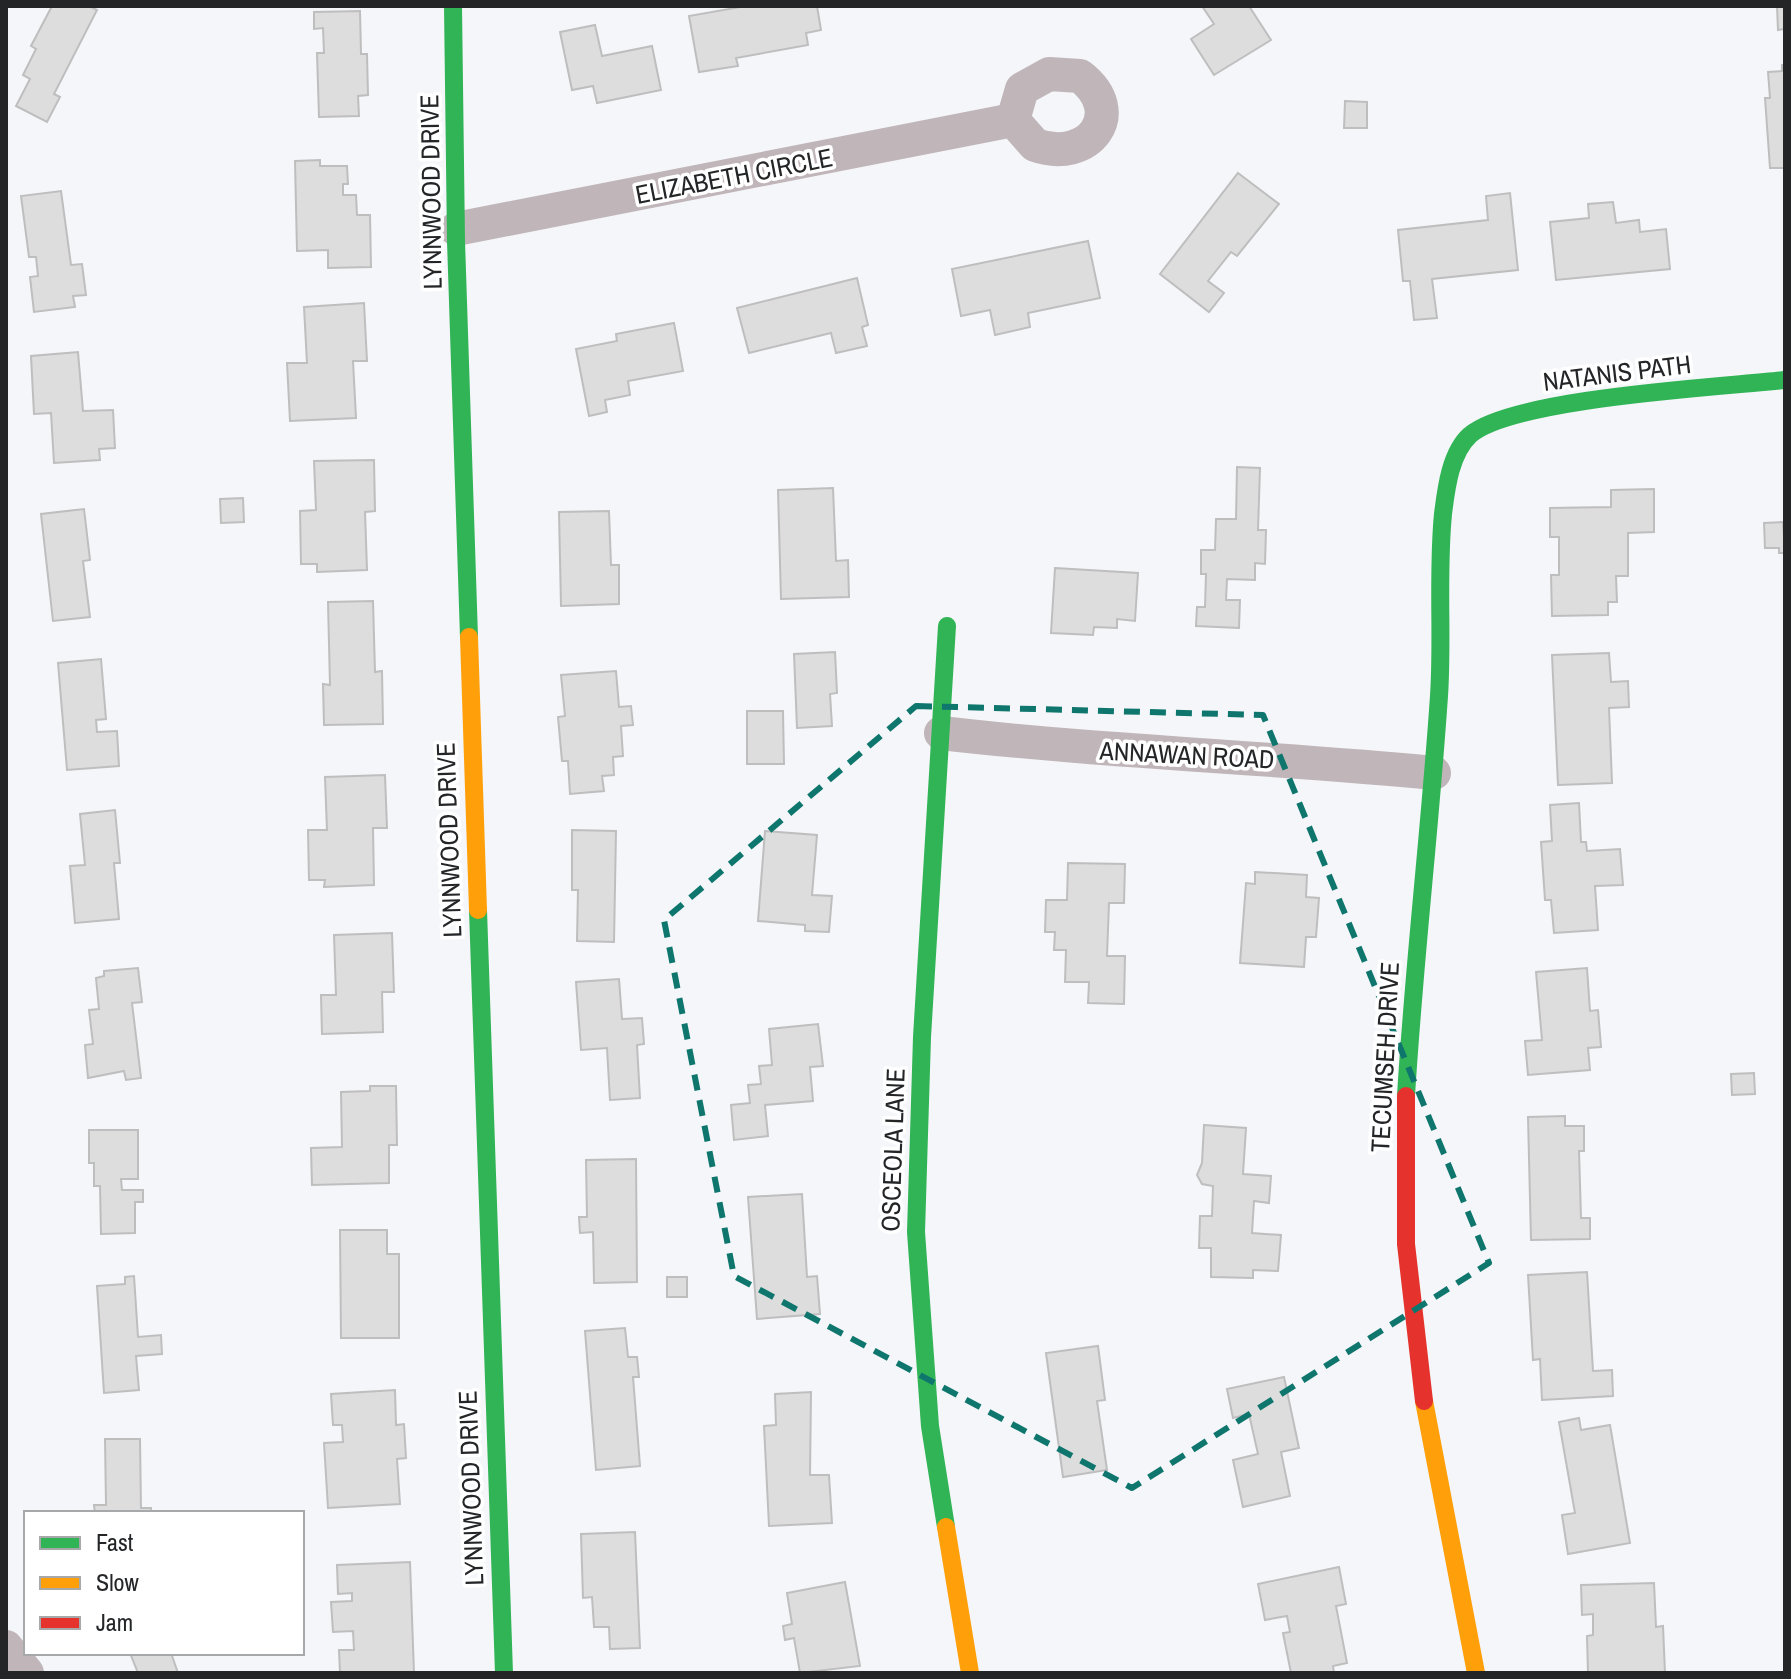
<svg xmlns="http://www.w3.org/2000/svg" width="1791" height="1679" viewBox="0 0 1791 1679" font-family="'Archivo Narrow',sans-serif">
<style>
.building{fill:#ddddde;stroke:#bfbebf;stroke-width:2}
.lines{fill:none;stroke-linecap:round;stroke-linejoin:round}
.street{stroke:#c0b5b8;stroke-width:34}
.fast{stroke:#30b455;stroke-width:18}
.slow{stroke:#ff9f0a;stroke-width:18}
.jam{stroke:#e5322d;stroke-width:18}
.marked{fill:none;stroke:#0f766e;stroke-width:6;stroke-dasharray:16 10;stroke-linejoin:round}
.labels{text-anchor:middle;stroke-width:7;stroke-linejoin:round;paint-order:stroke}
.street-label{font-size:26px;fill:#242527;stroke:#fff}
</style>
<rect width="100%" height="100%" fill="#f4f6f9"/>
<g class="building">
<polygon points="52,6 89,6 97,10 54,94 60,97 47,122 16,106 30,79 23,75 36,49 31,46"/>
<polygon points="746,6 817,6 821,30 806,33 808,45 736,58 738,66 699,72 689,16"/>
<polygon points="1202,6 1249,6 1271,40 1214,75 1191,39 1214,24"/>
<polygon points="1777,6 1785,6 1785,29 1778,30"/>
<polygon points="360,11 361,54 367,54 368,95 358,96 359,116 319,117 317,53 324,53 323,28 314,29 314,12"/>
<polygon points="595,25 602,56 652,46 661,90 597,103 593,86 572,90 560,32"/>
<polygon points="1782,65 1785,65 1785,175 1785,168 1770,168 1765,98 1770,98 1768,72 1782,71"/>
<polygon points="1345,101 1367,102 1367,128 1344,128"/>
<polygon points="320,160 320,166 347,166 348,184 343,184 343,195 356,195 357,215 370,215 371,267 328,268 328,250 297,251 295,161"/>
<polygon points="1238,173 1279,204 1237,256 1231,252 1208,281 1224,293 1209,312 1160,274"/>
<polygon points="61,191 71,265 82,264 86,295 73,296 75,307 34,312 30,277 38,276 36,257 29,257 21,196"/>
<polygon points="1510,193 1518,270 1432,279 1437,318 1414,320 1410,281 1403,281 1398,230 1488,220 1486,196"/>
<polygon points="1613,202 1616,223 1639,220 1640,232 1666,229 1670,269 1556,280 1550,222 1589,218 1588,204"/>
<polygon points="1088,241 1100,298 1028,313 1030,327 995,335 990,310 961,316 952,269"/>
<polygon points="857,278 868,325 862,327 867,346 836,353 831,333 749,353 737,308"/>
<polygon points="364,303 367,361 353,361 356,418 290,421 287,363 307,363 304,307"/>
<polygon points="674,323 683,371 628,381 630,395 605,400 607,412 589,416 576,349 617,341 616,334"/>
<polygon points="78,352 83,411 113,410 115,448 99,449 100,460 54,463 51,413 34,414 31,356"/>
<polygon points="374,460 375,511 365,512 367,570 317,572 317,564 301,564 300,511 316,510 314,461"/>
<polygon points="1237,467 1260,468 1258,530 1266,530 1265,564 1255,563 1255,580 1227,579 1226,600 1240,600 1239,628 1196,626 1197,607 1205,607 1206,574 1201,574 1201,550 1215,550 1216,519 1236,519"/>
<polygon points="833,488 836,561 848,560 849,597 781,599 778,490"/>
<polygon points="1654,489 1654,532 1628,533 1628,576 1616,576 1617,602 1608,602 1608,615 1552,616 1551,575 1559,575 1559,537 1550,537 1550,508 1611,507 1611,490"/>
<polygon points="243,498 244,522 221,523 220,499"/>
<polygon points="84,509 90,560 83,561 90,617 53,621 41,514"/>
<polygon points="609,511 611,565 619,565 619,604 561,606 559,512"/>
<polygon points="1783,522 1785,553 1779,553 1779,548 1765,548 1764,523"/>
<polygon points="1055,568 1138,573 1135,621 1117,619 1117,628 1094,627 1093,635 1051,633"/>
<polygon points="373,601 375,672 382,671 383,724 324,725 323,684 330,685 328,602"/>
<polygon points="835,652 837,693 830,694 832,726 797,728 794,654"/>
<polygon points="1609,653 1611,682 1628,681 1629,707 1609,708 1612,783 1558,785 1552,655"/>
<polygon points="101,659 106,719 96,720 97,732 117,731 119,766 67,770 58,663"/>
<polygon points="616,671 619,707 631,706 633,725 621,726 623,756 613,757 614,775 602,776 604,791 570,794 568,761 562,761 558,717 565,716 561,675"/>
<polygon points="747,711 783,711 784,764 747,764"/>
<polygon points="385,775 387,828 373,828 374,885 324,887 325,880 309,880 308,830 327,830 325,777"/>
<polygon points="1579,803 1581,842 1586,842 1587,851 1620,849 1623,885 1595,886 1598,930 1554,933 1551,900 1545,900 1541,842 1552,841 1550,805"/>
<polygon points="115,810 120,863 114,863 119,919 75,923 70,866 85,865 80,814"/>
<polygon points="572,830 616,831 614,942 577,941 578,890 572,890"/>
<polygon points="765,831 817,835 812,895 832,896 829,932 805,931 805,925 758,921"/>
<polygon points="1068,863 1125,864 1124,903 1109,903 1107,956 1125,956 1124,1004 1088,1003 1089,982 1065,982 1066,950 1054,950 1055,932 1045,932 1046,900 1067,900"/>
<polygon points="1255,872 1307,875 1306,897 1319,898 1316,937 1306,937 1304,967 1240,963 1246,883 1255,884"/>
<polygon points="392,933 394,992 382,992 383,1032 322,1034 321,995 336,995 334,935"/>
<polygon points="138,968 142,1002 132,1003 141,1078 126,1080 124,1071 88,1078 85,1045 93,1044 89,1010 99,1009 96,978 104,976 104,971"/>
<polygon points="1587,968 1590,1011 1598,1010 1601,1047 1588,1048 1590,1070 1528,1075 1525,1041 1542,1040 1536,972"/>
<polygon points="619,979 622,1019 642,1018 644,1044 637,1045 640,1098 610,1100 607,1048 581,1050 576,982"/>
<polygon points="818,1024 823,1066 810,1067 813,1101 765,1105 768,1136 734,1140 731,1105 750,1103 748,1085 761,1084 759,1066 772,1065 769,1029"/>
<polygon points="1754,1073 1755,1094 1732,1095 1731,1074"/>
<polygon points="370,1086 396,1086 397,1145 389,1145 389,1183 312,1185 311,1148 342,1147 341,1092 370,1091"/>
<polygon points="1565,1116 1565,1126 1584,1126 1584,1151 1579,1151 1581,1218 1590,1218 1590,1239 1531,1240 1528,1117"/>
<polygon points="1204,1125 1246,1128 1243,1174 1271,1176 1269,1203 1254,1201 1252,1233 1281,1235 1278,1271 1253,1270 1253,1278 1211,1277 1211,1248 1199,1248 1200,1216 1212,1216 1213,1186 1202,1184 1197,1175 1202,1163"/>
<polygon points="89,1130 138,1130 138,1179 121,1179 122,1190 143,1190 143,1202 135,1202 135,1233 101,1234 100,1186 94,1186 94,1163 89,1163"/>
<polygon points="636,1159 637,1282 594,1283 593,1232 580,1233 579,1217 587,1217 586,1160"/>
<polygon points="802,1194 807,1277 817,1276 820,1314 757,1319 748,1197"/>
<polygon points="340,1230 387,1230 387,1254 399,1254 399,1338 341,1338"/>
<polygon points="1587,1272 1593,1371 1612,1370 1613,1396 1542,1400 1540,1359 1533,1360 1528,1275"/>
<polygon points="134,1276 138,1337 161,1335 162,1354 136,1356 139,1390 104,1393 97,1286 125,1284 125,1277"/>
<rect x="667" y="1277" width="20" height="20"/>
<polygon points="625,1328 628,1357 637,1357 639,1377 633,1377 640,1466 596,1470 585,1331"/>
<polygon points="1098,1346 1105,1400 1097,1401 1107,1470 1063,1477 1046,1353"/>
<polygon points="1284,1377 1299,1448 1281,1452 1290,1496 1243,1507 1233,1460 1258,1454 1249,1414 1233,1418 1227,1389"/>
<polygon points="395,1390 396,1425 404,1424 406,1458 397,1459 400,1504 328,1508 324,1443 343,1442 342,1425 333,1425 331,1394"/>
<polygon points="811,1392 810,1475 829,1475 832,1523 769,1526 764,1426 776,1425 775,1394"/>
<polygon points="1579,1418 1581,1430 1610,1425 1630,1543 1568,1554 1562,1515 1575,1513 1559,1422"/>
<polygon points="105,1439 140,1439 141,1508 151,1508 151,1513 95,1513 94,1505 106,1505"/>
<polygon points="635,1532 640,1648 610,1649 609,1627 594,1627 592,1597 583,1598 581,1534"/>
<polygon points="410,1562 414,1673 340,1673 339,1650 354,1650 353,1631 333,1632 331,1602 352,1601 352,1593 338,1594 337,1565"/>
<polygon points="1339,1567 1346,1604 1336,1606 1347,1663 1333,1666 1334,1673 1291,1673 1283,1633 1290,1632 1287,1616 1265,1620 1258,1584"/>
<polygon points="845,1582 860,1666 800,1673 794,1638 785,1640 783,1626 792,1624 787,1593"/>
<polygon points="1654,1583 1656,1627 1663,1626 1665,1673 1588,1673 1587,1636 1593,1635 1593,1614 1582,1615 1581,1585"/>
<polygon points="130,1653 171,1653 178,1673 138,1673"/>
</g>
<g class="lines">
<g class="street">
<path d="M456 229 1013 120 1035 145C1089 164 1128 113 1080 76L1049 74 1022 89 1013 120"/>
<path d="M941 733C1105 752 1269 757 1434 773"/>
<polyline points="6,1647 27,1673"/>
</g>
<g class="fast">
<polyline points="453,6 456,241 469,637"/>
<polyline points="478,910 504,1673"/>
<path d="M1406 1096C1414 962 1430 830 1439 696 1443 636 1437 575 1443 514 1446 490 1450 453 1470 435 1513 398 1721 387 1785 380"/>
<polyline points="946,1527 930,1426 916,1232 922,1037 947,626"/>
</g>
<g class="slow">
<polyline points="469,637 478,910"/>
<polyline points="1424,1401 1476,1673"/>
<polyline points="946,1527 970,1673"/>
</g>
<polyline class="jam" points="1406,1096 1406,1244 1424,1401"/>
</g>
<path class="marked" d="M916 706 1263 715 1489 1263 1132 1488 734 1276 664 920Z"/>
<g class="labels">
<g class="street-label">
<text transform="translate(734 176) rotate(-11)" y="9">ELIZABETH CIRCLE</text>
<text transform="translate(431 192) rotate(-91)" y="9">LYNNWOOD DRIVE</text>
<text transform="translate(1617 373) rotate(-7)" y="9">NATANIS PATH</text>
<text transform="translate(1187 755) rotate(3)" y="9">ANNAWAN ROAD</text>
<text transform="translate(449 840) rotate(-92)" y="9">LYNNWOOD DRIVE</text>
<text transform="translate(1385 1057) rotate(-87)" y="9">TECUMSEH DRIVE</text>
<text transform="translate(893 1150) rotate(-88)" y="9">OSCEOLA LANE</text>
<text transform="translate(471 1488) rotate(-92)" y="9">LYNNWOOD DRIVE</text>
</g>
</g>
<rect width="1791" height="1679" fill="none" stroke="#242527" stroke-width="16"/>
<rect x="24" y="1511" width="280" height="144" fill="#ffffff" stroke="#a7a8a9" stroke-width="2"/>
<rect x="40" y="1537" width="40" height="12" fill="#30b455" stroke="#a7a8a9" stroke-width="2"/>
<text x="96" y="1551" font-size="24" fill="#242527">Fast</text>
<rect x="40" y="1577" width="40" height="12" fill="#ff9f0a" stroke="#a7a8a9" stroke-width="2"/>
<text x="96" y="1591" font-size="24" fill="#242527">Slow</text>
<rect x="40" y="1617" width="40" height="12" fill="#e5322d" stroke="#a7a8a9" stroke-width="2"/>
<text x="96" y="1631" font-size="24" fill="#242527">Jam</text>
</svg>
